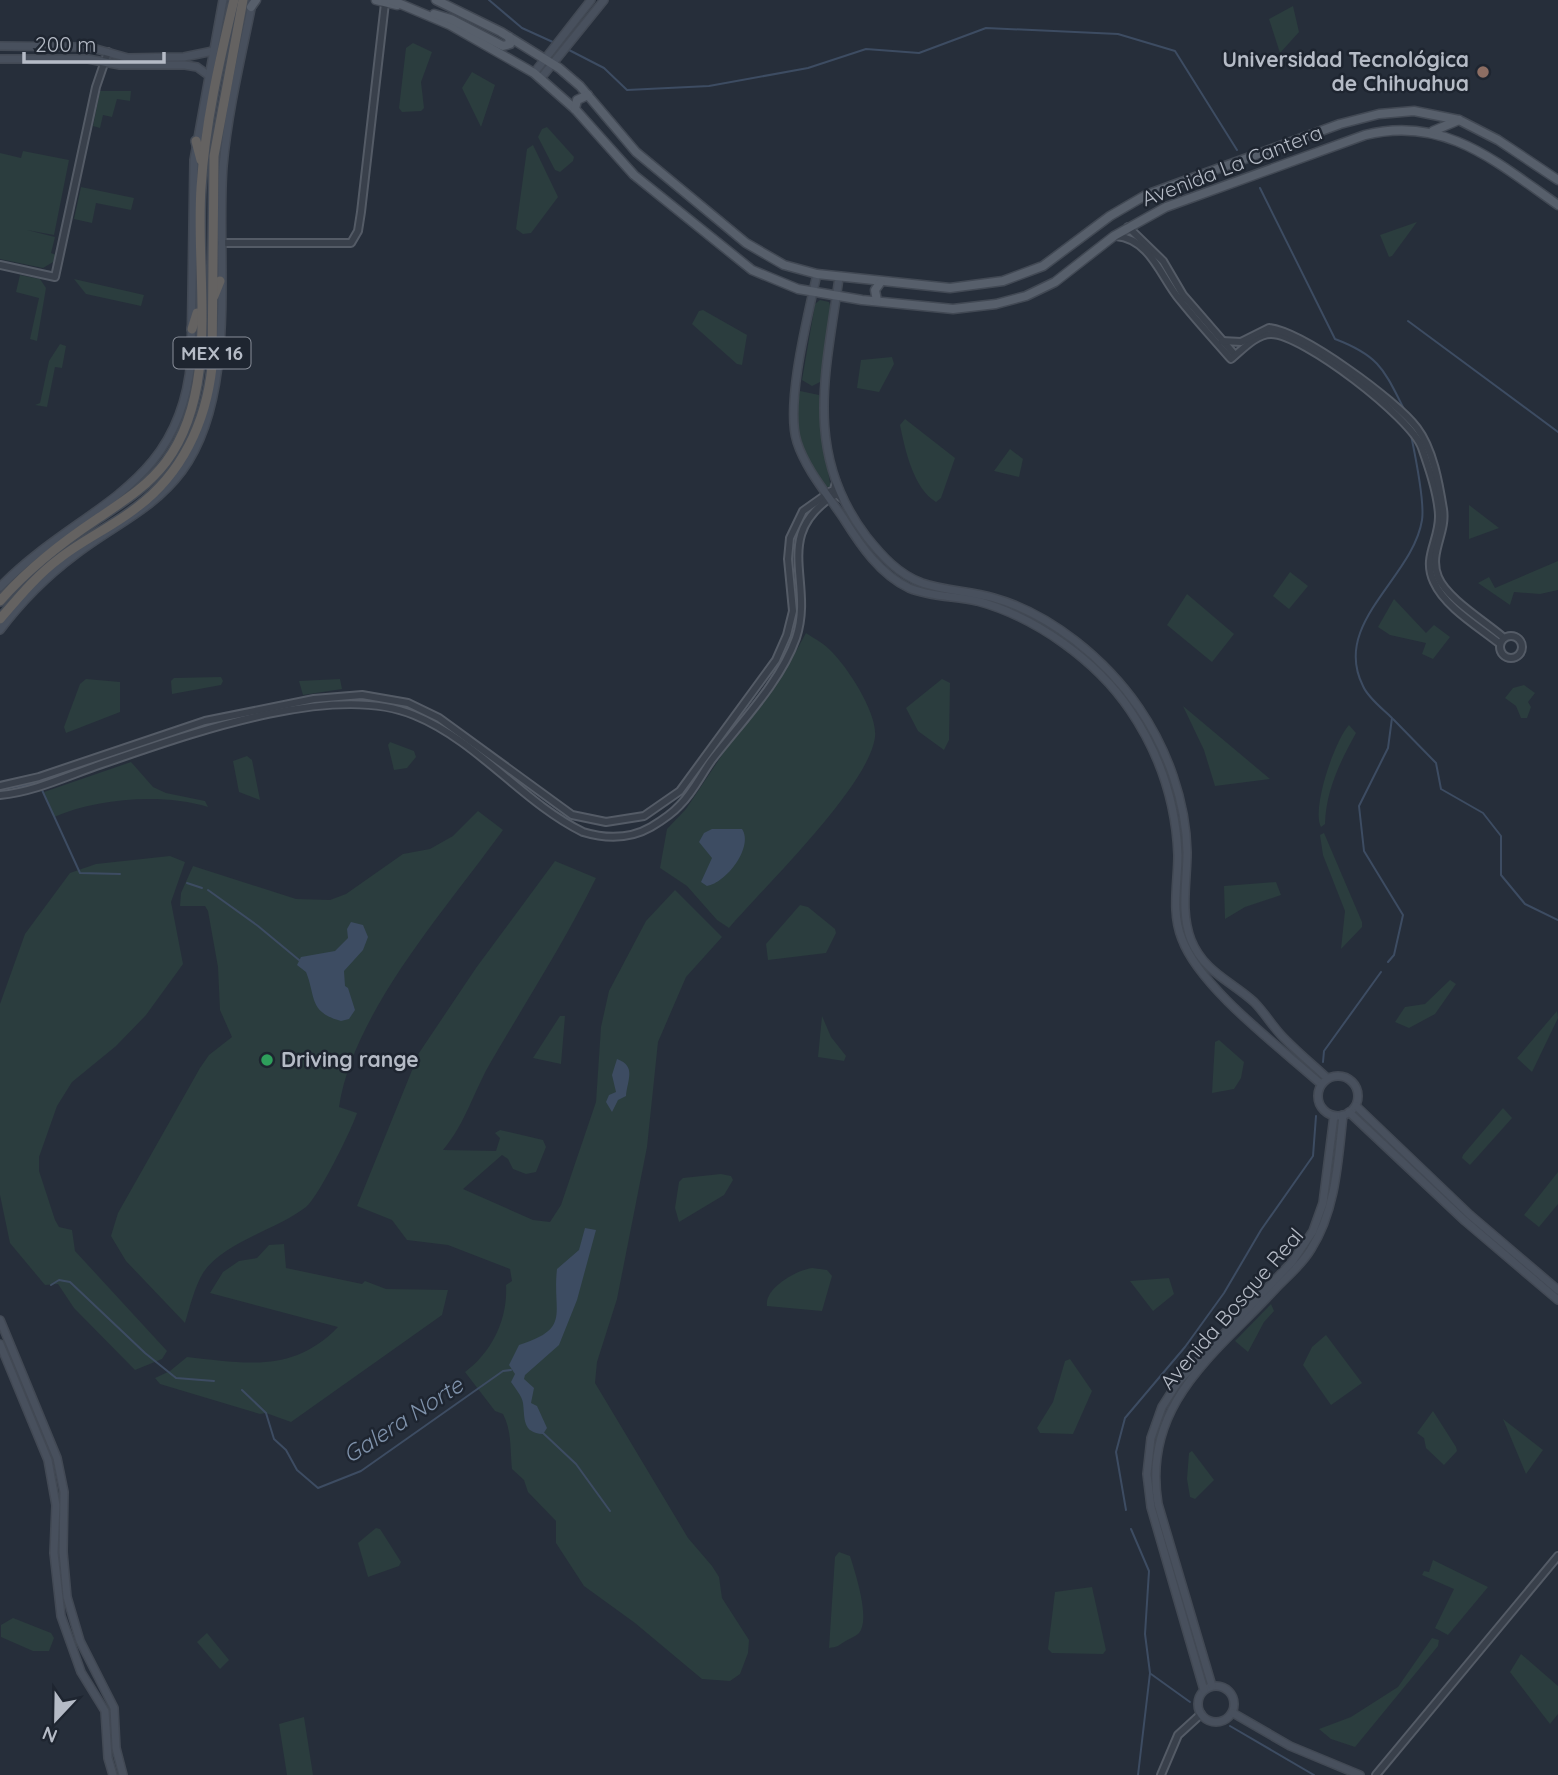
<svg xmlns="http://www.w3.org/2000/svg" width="1558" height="1775" viewBox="0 0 1558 1775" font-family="Quicksand,sans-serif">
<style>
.green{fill:#2b3d3e}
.water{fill:#3d4c62}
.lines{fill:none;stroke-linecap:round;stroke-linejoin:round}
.stream{stroke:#3d4c62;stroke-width:2}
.tertiary-casing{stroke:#545b66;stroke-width:10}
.secondary-casing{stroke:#424954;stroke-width:10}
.primary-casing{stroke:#424954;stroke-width:11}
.trunk-casing{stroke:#444b56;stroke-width:12}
.tertiary{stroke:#39404b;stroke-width:6}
.secondary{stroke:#48505d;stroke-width:7}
.primary{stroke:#575f6b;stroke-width:8}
.trunk{stroke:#646261;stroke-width:9}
.education-dot{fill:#8d6e63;stroke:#1e2530;stroke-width:2.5}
.leisure-dot{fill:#2e9e5b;stroke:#1e2530;stroke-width:2.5}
.labels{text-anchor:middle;stroke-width:5;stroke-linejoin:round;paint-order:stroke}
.shield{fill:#1e2530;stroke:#888e99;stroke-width:2}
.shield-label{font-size:19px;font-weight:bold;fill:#b5bbc6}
.poi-label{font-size:21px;font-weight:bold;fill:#b5bbc6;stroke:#1e2530;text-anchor:end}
.street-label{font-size:21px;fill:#b5bbc6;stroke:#1e2530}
.water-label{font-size:23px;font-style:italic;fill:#7f92ab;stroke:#1e2530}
</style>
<rect width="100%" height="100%" fill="#262e3a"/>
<g class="green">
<polygon points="1293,6 1299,32 1280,53 1269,19"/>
<polygon points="413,43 432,52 421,82 424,108 421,111 402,112 399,108 406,48"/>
<polygon points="472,72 495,85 481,127 462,88"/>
<polygon points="100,91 131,91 130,101 117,99 112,117 103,115 100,128 93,126"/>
<polygon points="547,127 574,157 573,161 560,172 555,170 538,137 542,129"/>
<polygon points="533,145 558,197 531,233 523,234 516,229 527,149"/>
<polygon points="23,151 69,160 54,235 27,230 55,237 51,253 56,255 53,262 43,268 0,259 0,153 21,158"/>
<polygon points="81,187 134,198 131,210 96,203 92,223 74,219"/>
<polygon points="1417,222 1392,256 1389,257 1380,235"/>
<polygon points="20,275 40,279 46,288 37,341 30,339 39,298 16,292"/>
<polygon points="74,279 144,295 141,306 86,294"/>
<polygon points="820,300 829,302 831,308 820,382 812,386 802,380 815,304"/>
<polygon points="703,310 747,335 742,365 737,364 692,324 699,311"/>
<polygon points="60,344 66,346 62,368 55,367 47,407 35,405 40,403 49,361"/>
<polygon points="892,357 894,364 879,392 857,388 861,360"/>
<path d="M800 391 819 395 822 434 831 489C817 483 798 441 796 425 795 414 798 402 800 391Z"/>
<path d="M905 419 955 458 941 498 936 502C913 488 905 449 900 425Z"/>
<polygon points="1010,449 1023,459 1019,477 994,471"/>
<polygon points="1469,505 1499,528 1469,539"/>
<polygon points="1558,561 1558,590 1540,594 1514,592 1510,605 1478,583 1489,577 1495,588"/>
<polygon points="1290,572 1308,586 1289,609 1273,596"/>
<polygon points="1187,594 1234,634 1212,662 1167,625"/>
<polygon points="1394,599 1426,633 1434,625 1450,637 1433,659 1422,654 1426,643 1390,635 1378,627"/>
<path d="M806 633C815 639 825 644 832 652 848 668 878 714 875 737 869 786 764 887 729 928L717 920 687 886 660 868 667 829 686 809 734 737 789 664Z"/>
<polygon points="221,677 223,681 221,685 172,694 171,681 174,678"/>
<polygon points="86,679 120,682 120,712 66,733 64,727 80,684"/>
<polygon points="340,679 342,689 303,695 299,681"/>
<polygon points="942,679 950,683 949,740 944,750 918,731 906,708"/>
<polygon points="1524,685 1535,693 1528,702 1531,707 1527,718 1521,718 1516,706 1505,698 1513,688"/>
<polygon points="1183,706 1270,779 1215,786 1204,750"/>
<path d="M1349 725 1356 733C1340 762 1326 790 1325 824L1321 827C1311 809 1335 740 1349 725Z"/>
<polygon points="390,742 414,751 416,757 407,768 394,770 388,745"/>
<polygon points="247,756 252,760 260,800 239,792 233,761"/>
<path d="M131 762 153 787 166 793 205 801 208 807C163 793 97 798 54 817L44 792Z"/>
<path d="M478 811 503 830C447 908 353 1012 339 1107L357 1113C352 1129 318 1198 306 1207 278 1229 222 1243 203 1273 194 1288 190 1307 185 1323L126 1261 111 1236 118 1213 200 1068 209 1055 232 1037 220 1010 218 967 208 911 205 906H180L181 893 193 866 296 899 330 900 346 894 403 854 430 849 453 836Z"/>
<polygon points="1324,833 1362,922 1362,927 1341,949 1345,911 1323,855 1320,835"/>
<polygon points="170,856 185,862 171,902 183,964 146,1015 116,1046 72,1082 57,1106 39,1157 39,1171 55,1220 59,1227 72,1230 75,1251 167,1351 162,1359 135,1370 74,1308 58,1284 45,1285 10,1243 0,1195 0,1004 25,934 70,873 96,864"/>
<path d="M555 861 596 878C565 941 527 1000 492 1060 474 1090 466 1123 443 1150L496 1151 500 1138 495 1133 500 1130 543 1140 546 1147 536 1172 526 1174 513 1169 508 1159 502 1155 463 1189 533 1220 550 1222 561 1205 596 1102 601 1027 609 991 646 921 675 890 722 937 686 977 658 1042 647 1147 617 1299 597 1362 595 1383 688 1538 712 1566 719 1577 722 1598 749 1640 748 1653 740 1674 730 1681 702 1679 635 1623 584 1586 556 1543V1521L528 1492 524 1480 512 1469C510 1450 512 1431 503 1414L495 1411 465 1372C492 1352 508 1319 506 1285L512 1281 510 1269 448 1245 407 1240 392 1220 357 1206 419 1053 476 968Z"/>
<polygon points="1276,882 1281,895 1245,907 1225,919 1224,886"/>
<polygon points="800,905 808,907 835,929 836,933 826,953 768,960 766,944"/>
<polygon points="1450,980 1456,984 1435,1014 1409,1028 1395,1022 1405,1007 1425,1004"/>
<polygon points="1557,1011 1558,1018 1532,1072 1517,1058"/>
<polygon points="560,1016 565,1016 561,1064 533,1058"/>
<polygon points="822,1016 831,1037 846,1056 844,1061 818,1057"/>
<polygon points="1219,1040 1244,1062 1241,1078 1234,1089 1212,1093 1215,1042"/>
<polygon points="1503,1108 1512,1118 1470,1165 1462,1158 1463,1155"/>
<polygon points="1558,1172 1558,1204 1539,1227 1524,1215"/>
<polygon points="721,1174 731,1176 733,1180 724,1195 679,1222 675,1208 679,1182 683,1178"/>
<path d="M284 1244 286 1268 362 1284 365 1281 386 1289 448 1290 442 1315 291 1422 266 1413 260 1414 160 1384 155 1378 170 1371 187 1357C244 1363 293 1374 338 1327L210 1293 223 1272 239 1261 257 1258 269 1245Z"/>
<path d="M812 1268 827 1270 832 1276 822 1311 767 1306C764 1288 797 1270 812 1268Z"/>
<polygon points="1169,1278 1174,1294 1153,1311 1130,1281"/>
<polygon points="1271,1304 1274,1311 1264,1322 1248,1352 1235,1341"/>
<polygon points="1326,1335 1362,1383 1331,1405 1303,1365 1312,1347"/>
<polygon points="1070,1359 1092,1391 1073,1434 1040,1433 1037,1428 1053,1402 1065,1361"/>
<polygon points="1433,1411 1456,1447 1457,1451 1444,1465 1426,1448 1424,1438 1417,1433"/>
<polygon points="1503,1419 1543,1450 1526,1474"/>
<polygon points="1192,1451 1214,1480 1195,1499 1190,1497 1187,1479 1189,1453"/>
<polygon points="376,1528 380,1529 401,1562 399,1566 368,1577 358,1543"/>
<path d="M839 1552 850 1556C855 1572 871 1620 859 1633 855 1637 848 1639 844 1642 838 1646 837 1647 829 1648L835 1557Z"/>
<polygon points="1433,1560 1488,1587 1448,1635 1435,1628 1454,1589 1422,1575 1424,1571 1429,1572"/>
<polygon points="1092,1587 1106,1650 1103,1654 1052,1653 1048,1649 1055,1592"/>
<polygon points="13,1618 51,1633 54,1638 49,1651 33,1651 1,1637 1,1625"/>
<polygon points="207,1633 229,1660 220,1669 197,1642"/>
<polygon points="1432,1638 1439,1640 1438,1646 1355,1747 1331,1739 1319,1729 1351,1717 1398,1687"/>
<polygon points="1521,1654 1558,1686 1558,1714 1550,1724 1510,1672"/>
<polygon points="304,1717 313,1775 287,1775 279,1724"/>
</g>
<g class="water">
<path d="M712 829H742C754 847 726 883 707 886L701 882 712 858 699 842 704 833Z"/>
<path d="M351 922 363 925 368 937 363 950 344 971 345 986 348 988 355 1010 349 1019 341 1021C308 1012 316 996 306 972L297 965 301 957 335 951 348 938 347 929Z"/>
<path d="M617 1059C637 1066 627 1081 626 1096L618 1100 612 1112 606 1102 609 1095 616 1092 612 1075Z"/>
<path d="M585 1228 596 1230 577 1300 559 1345 525 1375 524 1379 534 1388 531 1403 537 1406 547 1428 543 1434C522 1433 525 1418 523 1403 522 1396 515 1388 511 1382L515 1374 509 1365 519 1345C572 1328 552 1314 557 1269L579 1250Z"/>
</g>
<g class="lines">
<g class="stream">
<polyline points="489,0 522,28 555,43"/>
<polyline points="569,50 604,68 627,90 709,86 808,68 866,49 919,53 986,28 1118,34 1175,51 1237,150"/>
<path d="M1260 188 1335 339C1380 356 1384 370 1405 411"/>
<polyline points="1408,321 1558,432"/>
<polyline points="1393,719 1436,763 1441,789 1483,813 1501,836 1501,875 1525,904 1558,920"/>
<polyline points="0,789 39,783"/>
<polyline points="42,790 80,873 120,874"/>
<polyline points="187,883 202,888"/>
<polyline points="208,890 258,926 299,960"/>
<path d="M1388 962 1394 955 1403 915 1364 851 1359 806 1388 748 1392 718C1383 709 1368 698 1363 686 1331 623 1413 578 1422 520 1425 501 1415 455 1411 435"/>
<polyline points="1323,1062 1324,1051 1381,972"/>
<polyline points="51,1285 59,1280 70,1282 145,1353 176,1378 214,1381"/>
<polyline points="242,1390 266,1413 274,1439 286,1450 297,1470 318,1488 361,1471 503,1371 511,1370"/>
<polyline points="542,1432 576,1464 610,1511"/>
<polyline points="1126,1510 1116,1452 1125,1418 1185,1347 1224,1293 1261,1230 1313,1156 1316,1116"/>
<polyline points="1131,1529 1149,1571 1145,1634 1150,1673 1138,1775"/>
<polyline points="1151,1674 1190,1702"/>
<polyline points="1230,1726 1314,1775"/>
</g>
<defs>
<g id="tertiary">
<polyline points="1128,227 1163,261 1183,295 1235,355"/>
<path d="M1116 236C1151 239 1161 278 1180 300 1196 320 1214 340 1231 359 1242 350 1256 334 1271 334 1303 334 1412 418 1422 448 1429 468 1438 494 1439 515 1440 540 1422 557 1434 582 1445 607 1479 627 1500 644"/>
<polyline points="221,243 351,243 358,231 361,212 385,3"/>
<polyline points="0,265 55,277 96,87 108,52"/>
<path d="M1222 341 1241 342 1269 328C1303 332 1396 400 1417 428 1433 449 1439 484 1443 509 1447 533 1428 553 1438 577 1447 599 1486 622 1504 638"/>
<circle cx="1511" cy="647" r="11"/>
<polyline points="0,786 39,777 205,721 314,699 362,695 408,703 439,718 572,815 606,822 644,816 680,791 776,660 787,635 793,611 788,559 790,538 803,511 834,489 836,482"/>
<path d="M0 795C33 792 65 777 96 766 179 738 331 680 414 715 478 741 522 802 583 832 606 839 630 839 651 827 661 821 672 814 680 805 693 792 701 775 711 761 740 723 780 683 796 638 815 581 770 535 836 494L843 499"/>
<polyline points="1161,1775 1178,1735 1201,1714"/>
<polyline points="1376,1775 1558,1556"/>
</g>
<g id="secondary">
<polyline points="0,46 89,47 128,58 184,57 213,51"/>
<polyline points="0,59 88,59 120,65 185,65 197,67 208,75"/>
<polyline points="534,73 591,0"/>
<polyline points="541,78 604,0"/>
<path d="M817 274C808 315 785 405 797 442 806 470 828 495 844 519 861 546 880 574 909 588 931 597 955 596 977 601 1036 617 1097 661 1130 710 1160 754 1176 803 1178 855 1178 883 1171 912 1182 939 1200 988 1281 1048 1321 1084"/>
<path d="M839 278C826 372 803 453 866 536 882 556 898 574 922 583 945 591 971 591 994 598 1051 614 1106 660 1139 708 1167 749 1186 801 1187 852 1187 881 1180 912 1191 940 1204 972 1231 981 1254 1002 1264 1012 1271 1024 1281 1035 1295 1050 1312 1064 1327 1078"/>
<path d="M0 587C80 505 180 491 191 360L194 160 223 0"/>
<path d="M0 630C21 602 47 576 75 555 112 526 153 510 182 471 239 393 216 259 223 166 228 111 241 58 252 4"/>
<circle cx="1338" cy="1096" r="20"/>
<polyline points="1356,1106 1470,1215 1558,1290"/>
<polyline points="1349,1112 1465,1221 1558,1300"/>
<polyline points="0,1320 57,1458 64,1492 63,1552 67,1597 80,1641 114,1708 116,1748 123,1775"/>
<polyline points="0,1344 48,1460 56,1505 54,1553 61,1616 81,1672 105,1711 108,1758 113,1775"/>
<circle cx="1216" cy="1704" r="18"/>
<path d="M1212 1686 1158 1504C1141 1402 1218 1352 1279 1285 1290 1274 1303 1263 1311 1249 1336 1210 1338 1160 1343 1115"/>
<polyline points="1204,1690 1151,1507 1147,1474 1151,1438 1162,1407 1178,1382 1292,1262 1313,1231 1323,1203 1334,1116"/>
<polyline points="1233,1713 1290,1746 1360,1775"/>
</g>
<g id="primary">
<polyline points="376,0 397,5"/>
<path d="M391 0 450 25 534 73 575 109 634 175 752 270 798 289 862 300 953 309 996 304 1026 296 1055 282 1114 236 1166 207 1365 135C1445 115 1496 162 1558 205"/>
<polyline points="436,0 501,32 559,68 580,86 636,152 746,243 784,265 817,274 950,288 1003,281 1043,266 1110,216 1146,195 1340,124 1379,114 1414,111 1459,120 1498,140 1558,180"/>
<polyline points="251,7 256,0"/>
<polyline points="434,14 451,19 503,46 510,44 509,37"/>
<polyline points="575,109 577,100 588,95"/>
<polyline points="1433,131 1459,120"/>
<polyline points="877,301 875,290 880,283"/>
</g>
<g id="trunk">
<polyline points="196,141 201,160"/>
<polyline points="214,296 220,281"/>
<polyline points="192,329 197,313"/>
<path d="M0 601C28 569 61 543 97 519 122 502 147 487 166 462 221 388 195 275 201 188 205 124 219 62 234 0"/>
<path d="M0 619C19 597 37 575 60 558 84 539 112 527 136 508 182 474 206 422 212 367L214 156 243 0"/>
</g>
</defs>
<use href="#tertiary" class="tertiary-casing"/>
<use href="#secondary" class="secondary-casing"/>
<use href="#primary" class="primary-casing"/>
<use href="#trunk" class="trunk-casing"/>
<use href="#tertiary" class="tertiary"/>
<use href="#secondary" class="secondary"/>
<use href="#primary" class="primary"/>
<use href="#trunk" class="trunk"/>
</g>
<circle class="education-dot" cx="1483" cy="72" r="7"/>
<circle class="leisure-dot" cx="267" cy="1060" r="7"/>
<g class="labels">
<rect class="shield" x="173.5" y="337.5" width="77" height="31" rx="5"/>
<g class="shield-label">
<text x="212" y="360">MEX 16</text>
</g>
<g class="poi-label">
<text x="1469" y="67">Universidad Tecnológica<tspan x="1469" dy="24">de Chihuahua</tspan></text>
<text x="281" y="1067" text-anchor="start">Driving range</text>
</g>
<g class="street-label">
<text transform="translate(1232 166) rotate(-21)" y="7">Avenida La Cantera</text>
<text transform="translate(1232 1309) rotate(-49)" y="7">Avenida Bosque Real</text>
</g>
<g class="water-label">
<text transform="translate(403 1420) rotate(-33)" y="8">Galera Norte</text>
</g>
</g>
<g transform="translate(56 1719) rotate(202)" stroke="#1e2530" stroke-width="5" paint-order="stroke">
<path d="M0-5L12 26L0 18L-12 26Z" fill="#b5bbc6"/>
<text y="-10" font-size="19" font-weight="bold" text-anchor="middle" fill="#b5bbc6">N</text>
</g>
<path d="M24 52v10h140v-10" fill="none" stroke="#b5bbc6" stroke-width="3.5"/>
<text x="35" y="52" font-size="21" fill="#b5bbc6" stroke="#1e2530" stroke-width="5" paint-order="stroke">200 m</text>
</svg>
